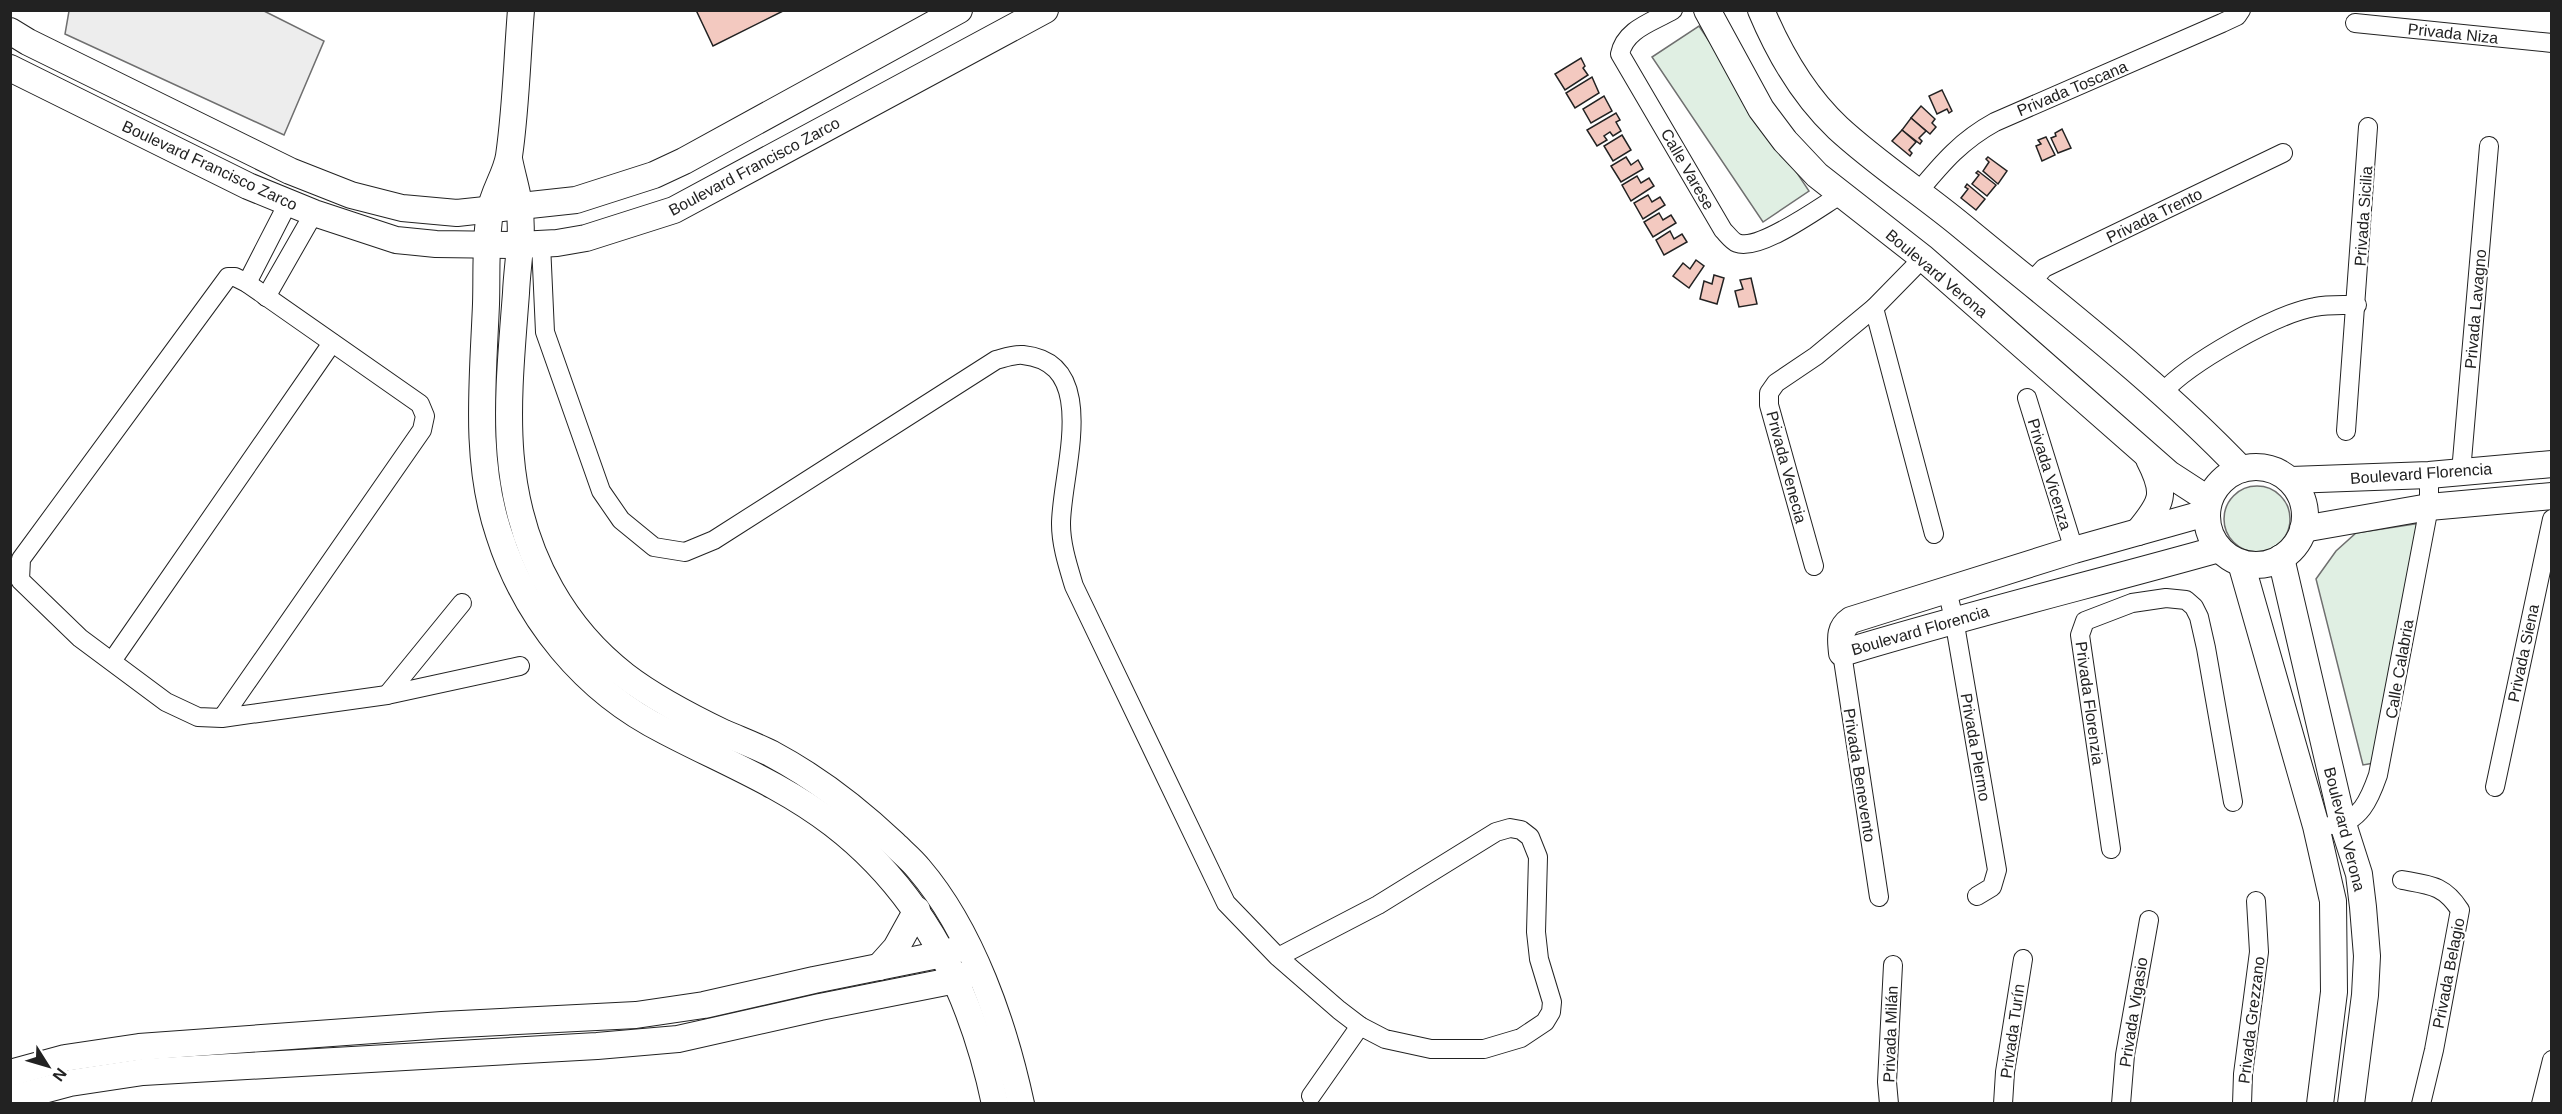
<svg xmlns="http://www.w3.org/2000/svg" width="2562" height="1114" viewBox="0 0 2562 1114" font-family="Helvetica,sans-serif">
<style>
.green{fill:#e0efe3;stroke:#6f6f6f;stroke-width:1.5}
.parking{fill:#ededed;stroke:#6f6f6f;stroke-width:1.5}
.building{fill:#f3c9c0;stroke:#222;stroke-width:1.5}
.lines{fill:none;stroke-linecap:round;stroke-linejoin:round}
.street-casing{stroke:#222;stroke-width:20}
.secondary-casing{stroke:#222;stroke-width:28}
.street{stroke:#fff;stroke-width:18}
.secondary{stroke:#fff;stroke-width:26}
.labels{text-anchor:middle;stroke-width:4.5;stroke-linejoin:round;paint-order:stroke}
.street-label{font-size:16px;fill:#222;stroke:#fff}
</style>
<rect width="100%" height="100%" fill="#fff"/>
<g class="green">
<polygon points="1699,26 1809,191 1763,222 1652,57"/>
<circle cx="2257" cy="519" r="33"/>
<polygon points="2421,523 2374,763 2363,765 2316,579 2336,551 2356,533"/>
</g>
<polygon class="parking" points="264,11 324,41 284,135 65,34 69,11"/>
<g class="building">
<polygon points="696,10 785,10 713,46"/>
<polygon points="1581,58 1585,66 1583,68 1588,75 1565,90 1555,74"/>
<polygon points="1592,77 1599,93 1575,108 1566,93"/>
<polygon points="1942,90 1952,111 1949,113 1947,109 1937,114 1929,96"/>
<polygon points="1604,96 1612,111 1591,123 1583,109"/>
<polygon points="1921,106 1935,119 1932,123 1936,127 1930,134 1911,118"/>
<polygon points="1616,113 1620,120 1616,122 1621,131 1613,136 1610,132 1604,136 1607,140 1597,146 1587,130"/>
<polygon points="1911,118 1926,131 1919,138 1922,141 1920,144 1902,130"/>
<polygon points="2062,129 2071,148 2058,153 2051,138 2056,136 2055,133"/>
<polygon points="1902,130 1916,142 1909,150 1912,153 1910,156 1892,141"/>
<polygon points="1622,135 1631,150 1613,161 1604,146"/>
<polygon points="2046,137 2055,155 2042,161 2036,146 2041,144 2038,140"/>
<polygon points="1626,157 1631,165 1638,160 1643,169 1621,182 1611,166"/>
<polygon points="1988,157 2007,171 1998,184 1983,171 1989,162 1986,159"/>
<polygon points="1978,171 1996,185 1987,196 1972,184 1979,175 1976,173"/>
<polygon points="1637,176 1641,183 1649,178 1654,186 1631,201 1622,185"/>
<polygon points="1967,184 1985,199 1976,210 1961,198 1968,189 1965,187"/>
<polygon points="1648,195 1652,202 1660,197 1665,205 1643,219 1634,203"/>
<polygon points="1659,213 1663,220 1671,215 1676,223 1653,237 1644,222"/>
<polygon points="1670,231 1674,239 1682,234 1687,242 1664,255 1656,240"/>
<polygon points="1696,260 1704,266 1689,288 1673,276 1683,263 1690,269"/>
<polygon points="1714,275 1724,278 1717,304 1700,299 1704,281 1712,284"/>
<polygon points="1751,278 1757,304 1739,307 1735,291 1743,289 1740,280"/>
</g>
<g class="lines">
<defs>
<g id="street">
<path d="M1673 10C1653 22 1625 29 1620 54L1723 230C1727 234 1732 241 1737 243 1759 252 1820 207 1840 195"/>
<polyline points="2355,23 2552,43"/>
<path d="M1919 191C1943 162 1962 140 1995 122L2222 23 2237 16 2241 10"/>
<path d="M541 244 545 332 601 491 621 520 654 547 685 552 714 540 996 360C1004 358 1014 354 1023 355 1102 363 1061 473 1061 524 1061 545 1068 566 1074 586L1226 903 1278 957 1339 1010 1360 1026 1385 1039 1431 1049H1484L1521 1038 1545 1022 1551 1012 1552 1002 1539 959 1536 932 1538 857 1530 837 1521 830 1510 828 1496 832 1378 905 1278 957"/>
<polyline points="247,283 288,203"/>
<polyline points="2030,283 2044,268 2283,153"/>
<polyline points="266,297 314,213"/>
<polyline points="1874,308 1934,534"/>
<path d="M2162 393C2189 363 2275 314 2315 307 2328 304 2343 305 2357 305"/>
<polyline points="2027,398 2074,550"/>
<polyline points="2346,431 2368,127"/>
<polyline points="2461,472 2489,146"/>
<polyline points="1814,566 1769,405 1769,393 1776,383 1816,356 1874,308 1923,258"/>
<polyline points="1947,590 1954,619 1997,870 1992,887 1977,896"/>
<polyline points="1842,653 1879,897"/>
<polyline points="112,661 332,343"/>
<polyline points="387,695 462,603"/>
<polyline points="222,718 198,717 166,702 80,638 20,580 21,559 228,277 235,277 247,283 420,404 425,416 422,430 222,718 387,695 520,666"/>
<polyline points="2495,787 2552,519"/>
<path d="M2332 825C2360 823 2370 798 2378 775L2429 507V475"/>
<polyline points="2111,849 2080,635 2085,621 2132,603 2166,598 2186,600 2194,607 2199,617 2206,648 2233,802"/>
<path d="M2402 880C2430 885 2444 885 2460 910L2434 1050 2421 1104"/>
<polyline points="1311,1096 1360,1026"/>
<polyline points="1889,1104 1887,1082 1893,965"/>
<polyline points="2003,1104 2005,1072 2023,959"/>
<polyline points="2121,1104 2125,1055 2149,920"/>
<polyline points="2242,1104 2243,1074 2259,952 2256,901"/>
<polyline points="2541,1104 2552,1060"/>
</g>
<g id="secondary">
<path d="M521 10C517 59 516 108 509 156 506 175 493 192 490 212 485 242 487 274 486 304 483 381 474 460 499 534 526 619 585 691 665 731 722 761 781 784 833 824 923 893 972 994 995 1104"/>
<polyline points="1707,10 1761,109 1785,141 1817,175 1923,258 2169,474 2209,500"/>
<path d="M1761 10C1779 53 1804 96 1838 128 1877 164 1922 193 1963 227 2057 305 2156 380 2241 469"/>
<polyline points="10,31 28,42 290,171 351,195 402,208 457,213 576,200 654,175 684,161 959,10"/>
<polyline points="10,68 248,186 314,213 396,240 436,244 519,245 557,243 586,238 674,210 1045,10"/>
<path d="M509 159C512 175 517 190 519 205 524 233 517 265 516 293 508 399 496 493 551 590 593 664 649 697 724 733 740 740 756 746 772 754 817 778 857 809 894 844 902 852 912 860 919 869 972 931 1004 1025 1021 1104"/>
<circle cx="2256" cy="516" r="49"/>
<polyline points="2291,480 2429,475 2552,464"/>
<path d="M2206 513 2074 550 1851 620C1838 629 1841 640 1842 653 1967 615 2094 584 2219 549"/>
<polyline points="2303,529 2429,507 2552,496"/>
<path d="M2138 532C2163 502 2167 494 2149 459"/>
<polyline points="2281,558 2343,824 2359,874 2363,907 2367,956 2365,995 2351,1104"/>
<polyline points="2241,563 2316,826 2333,901 2334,992 2320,1104"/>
<polyline points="879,967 896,948 917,910"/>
<polyline points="10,1073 65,1058 139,1047 442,1025 636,1015 704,1005 814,980 943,954 958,949"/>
<polyline points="10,1099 70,1083 143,1072 597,1046 678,1039 820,1007 956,980 970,973"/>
</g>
</defs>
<use href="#street" class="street-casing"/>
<use href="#secondary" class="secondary-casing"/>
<use href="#street" class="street"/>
<use href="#secondary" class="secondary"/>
</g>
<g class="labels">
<g class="street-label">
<text transform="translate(2453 33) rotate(6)" y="6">Privada Niza</text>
<text transform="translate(2072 88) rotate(-23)" y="6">Privada Toscana</text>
<text transform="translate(210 165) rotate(25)" y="6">Boulevard Francisco Zarco</text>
<text transform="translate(754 166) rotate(-28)" y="6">Boulevard Francisco Zarco</text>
<text transform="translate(1688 169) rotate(60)" y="6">Calle Varese</text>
<text transform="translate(2154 215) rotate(-26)" y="6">Privada Trento</text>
<text transform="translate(2363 216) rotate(-86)" y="6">Privada Sicilia</text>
<text transform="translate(1937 273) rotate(40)" y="6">Boulevard Verona</text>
<text transform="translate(2475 309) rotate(-85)" y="6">Privada Lavagno</text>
<text transform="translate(1787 467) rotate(75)" y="6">Privada Venecia</text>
<text transform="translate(2421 473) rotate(-4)" y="6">Boulevard Florencia</text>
<text transform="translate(2050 474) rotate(73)" y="6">Privada Vicenza</text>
<text transform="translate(1920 630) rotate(-16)" y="6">Boulevard Florencia</text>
<text transform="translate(2523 653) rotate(-78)" y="6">Privada Siena</text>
<text transform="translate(2399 669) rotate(-80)" y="6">Calle Calabria</text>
<text transform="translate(2090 703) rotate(82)" y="6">Privada Florenzia</text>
<text transform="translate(1976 747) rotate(80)" y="6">Privada Plermo</text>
<text transform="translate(1860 775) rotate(81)" y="6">Privada Benevento</text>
<text transform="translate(2345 829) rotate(76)" y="6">Boulevard Verona</text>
<text transform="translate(2448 973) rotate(-79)" y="6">Privada Belagio</text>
<text transform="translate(2133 1012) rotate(-81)" y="6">Privada Vigasio</text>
<text transform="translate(2251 1020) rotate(-83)" y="6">Privada Grezzano</text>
<text transform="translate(2012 1031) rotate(-82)" y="6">Privada Turín</text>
<text transform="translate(1890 1034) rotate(-88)" y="6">Privada Milán</text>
</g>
</g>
<rect width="2562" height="1114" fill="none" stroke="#222222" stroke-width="24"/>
<g transform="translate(48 1066) rotate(127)" stroke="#ffffff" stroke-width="4.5" paint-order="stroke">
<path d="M0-4.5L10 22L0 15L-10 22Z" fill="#222222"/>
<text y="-9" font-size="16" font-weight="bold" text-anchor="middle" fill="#222222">N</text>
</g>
</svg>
